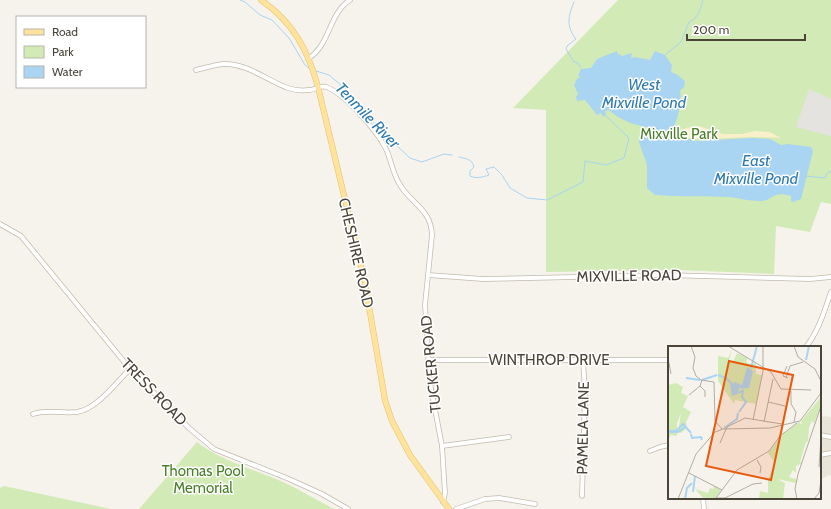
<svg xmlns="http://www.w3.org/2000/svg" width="831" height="509" viewBox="0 0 831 509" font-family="Cabin,sans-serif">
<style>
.residential{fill:#eae5da}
.green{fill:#d2eab5}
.sand{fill:#f9efc9}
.parking{fill:#e5e3e0}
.water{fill:#a9d4f2}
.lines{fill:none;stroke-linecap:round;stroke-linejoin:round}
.stream{stroke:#a9d4f2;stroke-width:1}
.minor-casing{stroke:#c2bbae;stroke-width:5.5}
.major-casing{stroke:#e6c16a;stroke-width:6}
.minor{stroke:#fff;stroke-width:4}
.major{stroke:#ffe39c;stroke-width:5}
.labels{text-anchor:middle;stroke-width:3;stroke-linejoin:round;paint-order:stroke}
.park-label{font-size:15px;fill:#4a7f2a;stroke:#fff}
.street-label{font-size:15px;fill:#4b4439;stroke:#fff}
.water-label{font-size:16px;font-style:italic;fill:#2e7ab2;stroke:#fff}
.inset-river{fill:none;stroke:#a9d4f2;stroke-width:2}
.inset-road{fill:none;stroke:#b2ada4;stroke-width:1}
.view{fill:#e8590c;fill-opacity:0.15;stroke:#e8590c;stroke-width:2}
.inset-edge{fill:none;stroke:#4b4439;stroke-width:2}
</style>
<rect width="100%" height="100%" fill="#f6f3ec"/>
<polygon class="residential" points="820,416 831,417 831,476 829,475 820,480"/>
<g class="green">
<polygon points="618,0 831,0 831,204 821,202 810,232 776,226 774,274 678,270 546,272 546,110 513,108"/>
<path d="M197 442C221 461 254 469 283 482 300 490 317 500 334 509H139Z"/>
<polygon points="4,486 111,509 0,509 0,488"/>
</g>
<polygon class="sand" points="699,126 723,134 742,134 755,131 770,132 781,138 755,137 701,139 693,139 682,135 682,131 686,128"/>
<polygon class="parking" points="809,89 831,99 831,136 796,127"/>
<path class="water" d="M617 51V53L622 56 632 53 631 58 635 57 650 60 655 51 665 55 672 65 671 72 676 74 685 81 684 87 680 91C682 103 678 117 673 129L667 130V138L689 139 695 141 752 138 770 139 781 145 788 144 811 147 813 151 801 199 793 202 791 201V196C771 190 773 202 759 201 749 201 739 198 729 197 704 196 680 197 655 195L647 188V165L639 142V135H656L658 130C636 124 627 125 609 110L605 111 606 114 603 117 601 113 597 115 585 100 577 101 576 97 578 94 574 85 576 82 575 81 580 77V76H578L581 69 591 68 597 59Z"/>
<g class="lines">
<g class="stream">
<polyline points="240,0 245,2 260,15 272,20 289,38 305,65 309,68"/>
<path d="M574 2C568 16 566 27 576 39L567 46 566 49 574 62 578 63 581 68"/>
<path d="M665 55 681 42 689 22C698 19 701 8 703 0"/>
<polyline points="316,71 329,75 349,92 382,132 410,158 422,162 444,154 452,155"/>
<path d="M459 157C467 159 472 159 474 167L470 171V176C476 179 483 177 489 175L486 169 494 167 502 175 510 188 527 198 547 200 583 182 585 161 606 165 624 158 629 138 604 114"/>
<polyline points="805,176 825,178 827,173 831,171"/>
</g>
<defs>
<g id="minor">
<path d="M309 58C330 45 329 13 350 0"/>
<path d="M196 70C205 68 214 65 223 64 247 63 266 80 288 88 294 90 302 91 309 90 315 90 319 85 326 87 344 93 376 130 385 147 391 158 392 172 399 183 410 204 431 208 432 235L425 305 430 383 442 446 445 493 443 502"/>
<polyline points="0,224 21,236 130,369 189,428 214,449 289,479 322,494 348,509"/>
<polyline points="428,275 483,279 664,275 810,279 831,277"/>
<path d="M806 347C819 330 824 312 831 292"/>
<polyline points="428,360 669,360"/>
<path d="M33 414C49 409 61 414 77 412 97 409 116 383 130 369"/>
<polyline points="820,435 831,437"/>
<polyline points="442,446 509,437"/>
<polyline points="650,451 660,447 669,445"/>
<polyline points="820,455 831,453"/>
<polyline points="582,496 585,392 583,360"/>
<polyline points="703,498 704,509"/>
<polyline points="456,509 485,499 499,498 535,504"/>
</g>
<path id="major" d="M261 0C293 22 308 50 318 87L365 283 385 400 392 421 410 455 449 509"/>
</defs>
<use href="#minor" class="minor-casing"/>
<use href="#major" class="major-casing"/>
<use href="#minor" class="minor"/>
<use href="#major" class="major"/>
</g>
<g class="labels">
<g class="park-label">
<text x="679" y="139">Mixville Park</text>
<text x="203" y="476">Thomas Pool<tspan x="203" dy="17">Memorial</tspan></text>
</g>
<g class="street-label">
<text transform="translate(356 253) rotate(77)" y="5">CHESHIRE ROAD</text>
<text transform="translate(629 276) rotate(-1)" y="5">MIXVILLE ROAD</text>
<text x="549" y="365">WINTHROP DRIVE</text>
<text transform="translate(431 364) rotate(-96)" y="5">TUCKER ROAD</text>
<text transform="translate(154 392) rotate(46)" y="5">TRESS ROAD</text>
<text transform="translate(583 428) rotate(-89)" y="5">PAMELA LANE</text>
</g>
<g class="water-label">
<text x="644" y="90">West<tspan x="644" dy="18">Mixville Pond</tspan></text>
<text transform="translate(368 115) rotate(46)" y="6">Tenmile River</text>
<text x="756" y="166">East<tspan x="756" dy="18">Mixville Pond</tspan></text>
</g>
</g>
<g transform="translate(668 346)">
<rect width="153" height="153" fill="#f6f3ec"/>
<path d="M64 4 61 14 65 16 69 7 80 12 78 16 81 18 88 17V28L94 29 88 58 67 54 66 58 50 35V10L60 12ZM8 37 15 41 13 47 20 50 15 61 23 66 18 76 19 82 13 87 10 86 13 67 9 77V90L3 89 0 94V39ZM153 51V60L146 77 144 75 141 81 140 96H138L132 116 134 117 128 120V127L125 124 121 131 128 133V137L109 133 117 137 115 153H91L92 145 100 147V133L107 117 100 107 114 89 131 76 134 79 133 75ZM46 140 53 144 47 153H36L27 143 40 147 42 142 45 143Z" fill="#d2eab5"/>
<path d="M79 21 85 25 81 42 73 43 72 41 69 48 64 50 62 39 67 36 74 39Z" fill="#a9d4f2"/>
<path class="inset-river" d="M138 14 141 0M83 22 89 0M50 29 58 32 64 38M18 32 32 34M34 34 49 29M69 47 75 45 74 51 78 56 71 66M56 82 69 73 70 67M0 85H8L15 78 23 87M1 86H10L17 81M23 88 24 92 33 91 34 94M25 146 27 130M17 153 19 142 24 137"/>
<path class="inset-road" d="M23 0 27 11 25 22 28 30 33 34 46 36 47 75 54 83M60 0 103 26 113 43 143 44M126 0 130 11 147 23 153 35M0 12 3 28M119 20 115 30 120 32M118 32 122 20 135 16M32 40 37 45V51M123 45V58L128 66 126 76M21 49 32 40 34 34M100 56 117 60M85 74 95 25V0M96 76 105 33M52 97 59 81 77 72 114 78M89 114 93 121 92 127M151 121 153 91M21 127 54 144M94 137 85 138 57 152H48L69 124 101 105 112 90 129 77M10 153 28 108 47 86 55 83 102 82 132 75 153 47M129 153 127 143 130 128 153 60M146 153 151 147 153 135"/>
<path class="view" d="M61 15 125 29 103 134 38 120Z"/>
<rect width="153" height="153" class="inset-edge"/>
</g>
<rect x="16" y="16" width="130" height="72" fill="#ffffff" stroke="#b7b4b0"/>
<rect x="24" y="29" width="20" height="6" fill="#ffe39c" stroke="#b7b4b0"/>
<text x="52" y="36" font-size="12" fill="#4b4439">Road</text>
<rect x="24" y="46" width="20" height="12" fill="#d2eab5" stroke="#b7b4b0"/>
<text x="52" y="56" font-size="12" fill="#4b4439">Park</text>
<rect x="24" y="66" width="20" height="12" fill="#a9d4f2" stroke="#b7b4b0"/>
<text x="52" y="76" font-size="12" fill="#4b4439">Water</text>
<path d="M687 34v6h118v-6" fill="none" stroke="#4b4439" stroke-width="2"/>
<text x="693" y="34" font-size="12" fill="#4b4439" stroke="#ffffff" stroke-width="3" paint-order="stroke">200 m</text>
</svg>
